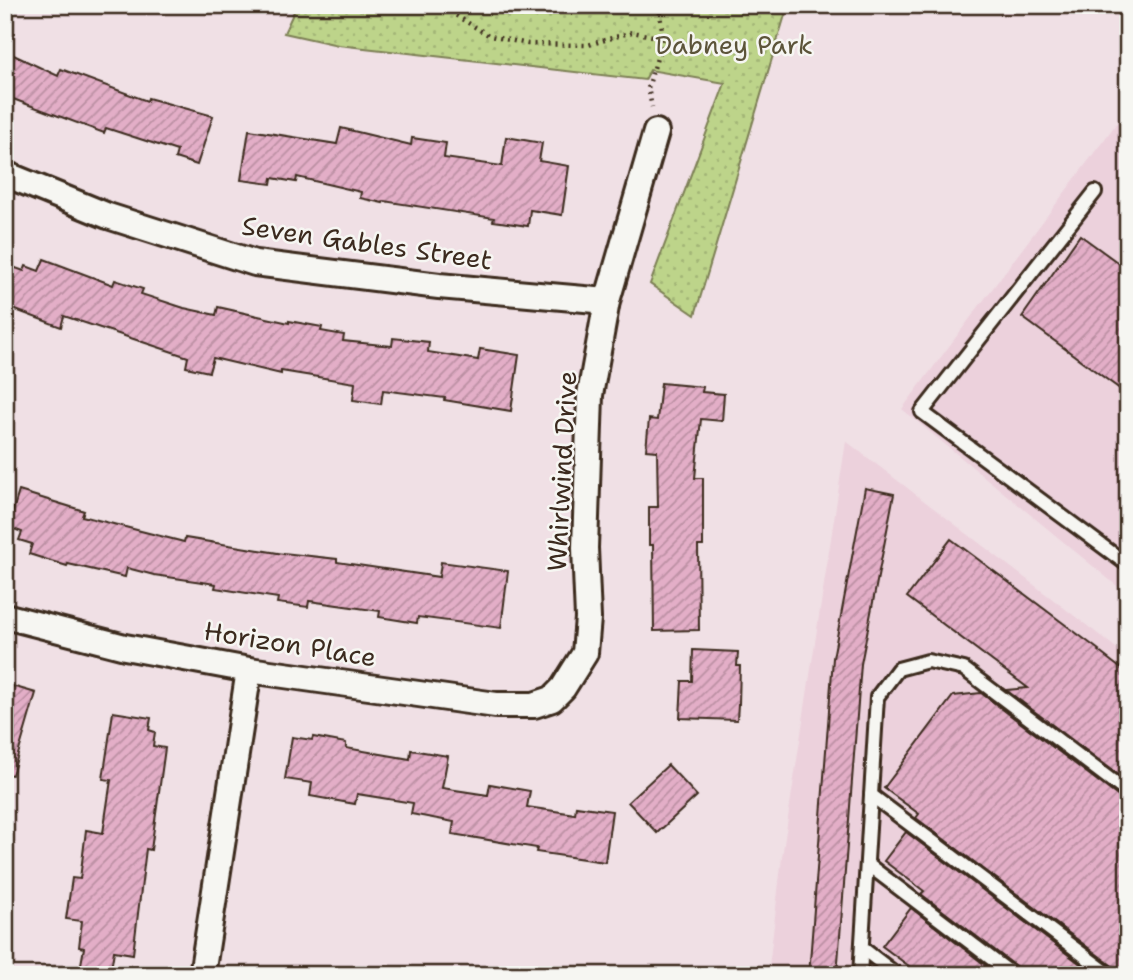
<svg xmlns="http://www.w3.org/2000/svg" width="1133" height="980" viewBox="0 0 1133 980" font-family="'Shantell Sans',sans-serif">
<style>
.built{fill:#ecd1dc}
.grass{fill:url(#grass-dots);stroke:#7c7f54;stroke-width:2}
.building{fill:url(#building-hatch);stroke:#3b2a1e;stroke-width:2}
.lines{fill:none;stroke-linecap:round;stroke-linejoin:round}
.service-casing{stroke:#3b2a1e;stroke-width:18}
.minor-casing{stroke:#3b2a1e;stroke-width:30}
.path{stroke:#3b2a1e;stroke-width:4.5;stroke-dasharray:2 5;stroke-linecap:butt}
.service{stroke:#f6f6f2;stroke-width:12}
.minor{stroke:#f6f6f2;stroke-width:24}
.labels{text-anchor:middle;stroke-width:5;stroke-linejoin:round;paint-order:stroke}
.park-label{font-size:26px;fill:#5c5439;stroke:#f6f6f2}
.street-label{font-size:26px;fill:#3b2a1e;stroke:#f6f6f2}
</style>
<defs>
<pattern id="grass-dots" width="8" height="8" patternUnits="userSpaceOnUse" patternTransform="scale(1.75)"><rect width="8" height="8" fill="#bdd48a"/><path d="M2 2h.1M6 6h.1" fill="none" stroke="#a3b677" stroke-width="1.8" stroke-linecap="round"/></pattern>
<pattern id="building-hatch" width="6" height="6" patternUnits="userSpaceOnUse" patternTransform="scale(1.75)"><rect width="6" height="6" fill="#e3aec7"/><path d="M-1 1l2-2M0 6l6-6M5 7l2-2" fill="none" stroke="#b98ea1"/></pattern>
</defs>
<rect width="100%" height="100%" fill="#f0e0e5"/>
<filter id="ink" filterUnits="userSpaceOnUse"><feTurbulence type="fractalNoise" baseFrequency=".0143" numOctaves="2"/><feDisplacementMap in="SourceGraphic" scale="14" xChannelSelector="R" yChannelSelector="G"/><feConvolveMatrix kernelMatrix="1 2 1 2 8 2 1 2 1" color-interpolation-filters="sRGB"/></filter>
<g filter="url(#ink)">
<g class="built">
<polygon points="1128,108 1128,595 902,409"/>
<polygon points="846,441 1128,657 1128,975 768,975 782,857"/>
</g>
<polygon class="grass" points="297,5 788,5 695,315 650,284 725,83 650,70 645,80 338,45 284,33"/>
<g class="building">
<polygon points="5,51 58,76 61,69 147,101 148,98 213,116 197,165 175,158 177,151 106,128 104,133 5,96"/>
<polygon points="341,128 411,145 412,138 446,143 444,158 502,166 506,137 542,143 539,161 569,166 562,215 530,210 528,226 493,221 494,218 384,201 383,203 360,198 361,192 297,177 296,182 272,178 271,184 241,180 249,130 337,144"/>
<polygon points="1080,235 1128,270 1128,395 1022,317"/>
<polygon points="44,259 113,285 115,280 143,289 141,294 184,308 216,315 218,307 289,323 289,321 322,327 321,331 344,335 343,341 392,346 393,338 429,342 428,352 478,360 480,349 519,355 511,411 444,400 445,398 383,390 381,404 353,400 355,383 281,371 281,374 213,358 209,372 186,367 188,357 64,316 61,327 5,306 5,280 10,266 24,271 26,266 39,271"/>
<polygon points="661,383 703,387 702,392 724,394 722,421 701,419 695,478 703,478 703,546 698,546 699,630 654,631 653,545 649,545 649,507 658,507 657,451 646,450 649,419 657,420"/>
<polygon points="865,488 894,494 861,664 837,975 809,975 833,658"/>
<polygon points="19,491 84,511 82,516 184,542 185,538 284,554 284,553 337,559 337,562 439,577 441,562 508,571 501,628 418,617 417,623 379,617 380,611 309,601 308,607 277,603 278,598 215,588 216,584 154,575 127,568 125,577 68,564 67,566 29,554 32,544 19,540 22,532 8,527"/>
<polygon points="951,539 1099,650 1098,651 1128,674 1128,782 1006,690 1028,688 907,597"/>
<polygon points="693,650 738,652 737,666 740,666 739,704 738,704 737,720 680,718 682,681 692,681"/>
<polygon points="5,684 36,693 12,775 5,774"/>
<polygon points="981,693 1123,800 1128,802 1128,975 1119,975 1115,968 916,818 919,814 884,788 953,696"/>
<polygon points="113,712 151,718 149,730 155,732 153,746 165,748 151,850 146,849 133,954 114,951 110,975 79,975 84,948 79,947 82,921 66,919 72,878 80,879 86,830 103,833 111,780 103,779"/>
<polygon points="292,737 312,740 313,737 346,743 346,748 410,759 411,750 448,756 442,788 488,795 490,784 530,791 527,807 575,814 576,806 612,811 605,862 536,852 537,848 452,834 454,822 411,814 413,803 357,794 355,804 310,796 312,783 285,779"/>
<polygon points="668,765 697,796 657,833 628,802"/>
<polygon points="906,832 1095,975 1022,975 1018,968 921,894 924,891 884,861"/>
<polygon points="911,908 998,975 921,975 882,946"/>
</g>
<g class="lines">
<defs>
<g id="service">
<polyline points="1095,192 922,412 1128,565"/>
<polyline points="871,795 1110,975"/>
<polyline points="867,864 1013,975"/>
<polyline points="862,948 897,975"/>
<polyline points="860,975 877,697 898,669 928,661 964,669 1128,793"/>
</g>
<g id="minor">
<polyline points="5,174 108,216 255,263 439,286 607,301"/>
<polyline points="5,616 125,647 249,670 496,705 534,705 552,699 563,688 585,653 588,618 585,548 590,395 607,301 656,132"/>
<polyline points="202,975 249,670"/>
</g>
</defs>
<use href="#service" class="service-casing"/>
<use href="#minor" class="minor-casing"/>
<g class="path">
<polyline points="447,5 455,15 490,36 528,44 588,45 632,32 663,38 648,88 652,107"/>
<polyline points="659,5 663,38"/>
</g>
<use href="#service" class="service"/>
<use href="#minor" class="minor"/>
</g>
</g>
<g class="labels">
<g class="park-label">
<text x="734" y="54">Dabney Park</text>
</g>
<g class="street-label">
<text transform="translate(367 243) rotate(8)" y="9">Seven Gables Street</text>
<text transform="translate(562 471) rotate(-87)" y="9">Whirlwind Drive</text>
<text transform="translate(290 644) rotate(9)" y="9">Horizon Place</text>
</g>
</g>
<rect width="1133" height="980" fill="none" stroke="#f6f6f2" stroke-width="28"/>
<rect x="14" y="14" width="1105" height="952" fill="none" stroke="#3b2a1e" stroke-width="2.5" filter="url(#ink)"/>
</svg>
